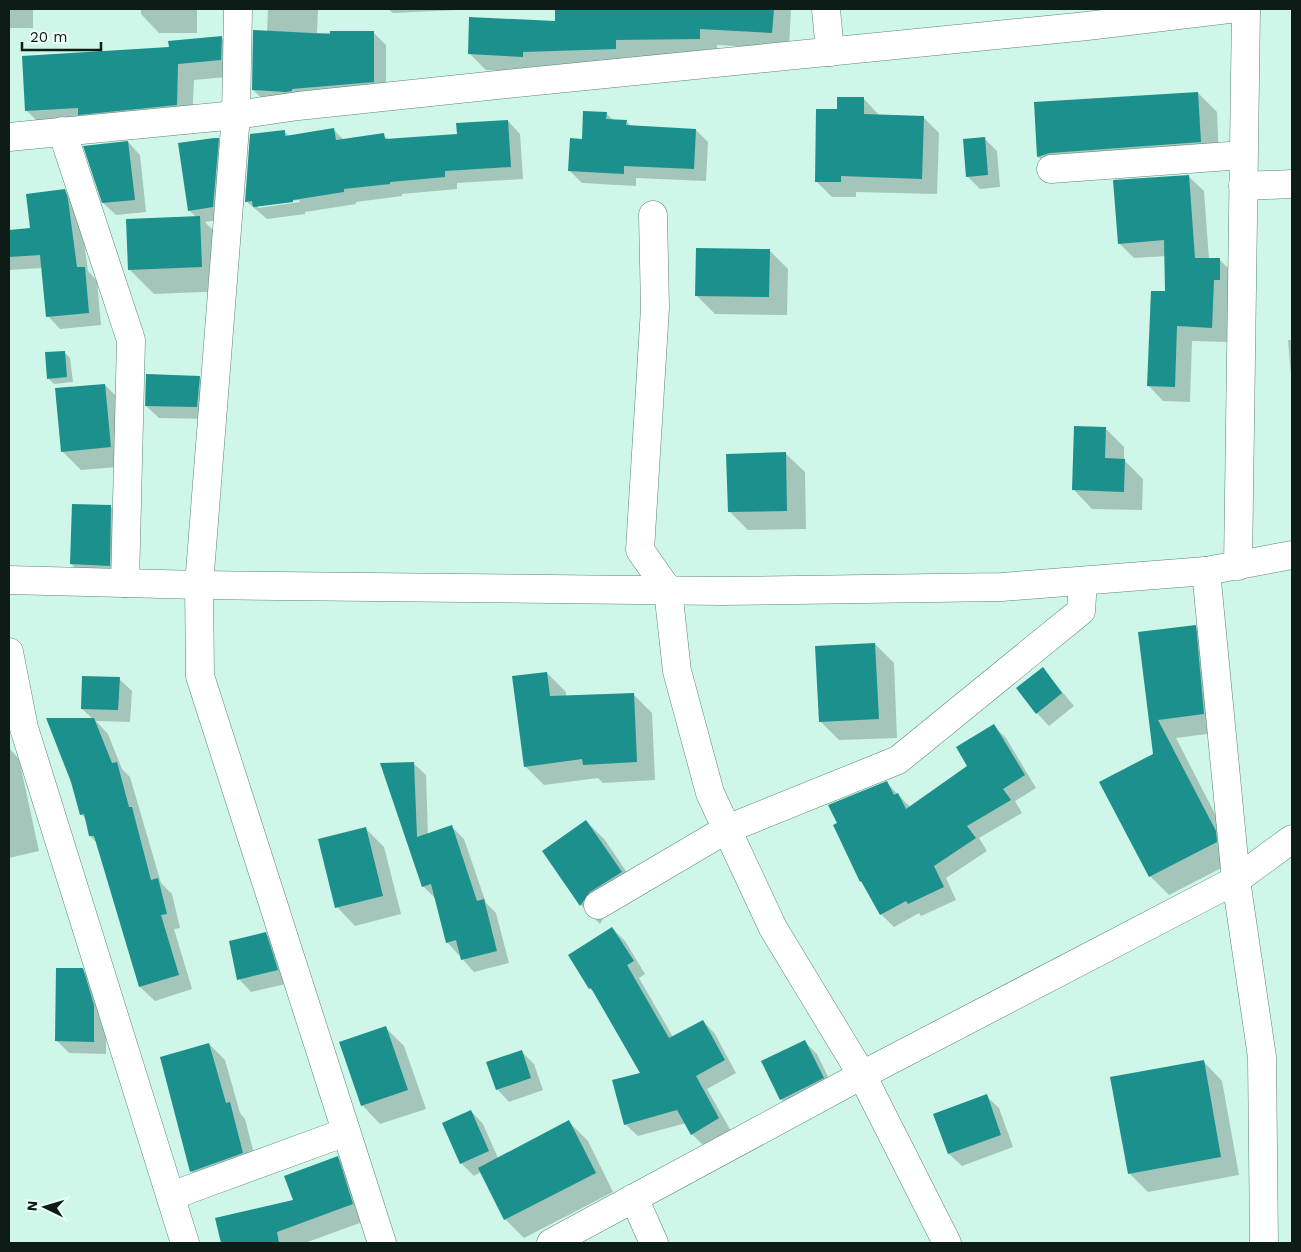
<svg xmlns="http://www.w3.org/2000/svg" width="1301" height="1252" viewBox="0 0 1301 1252" font-family="'Work Sans',sans-serif">
<style>
.shadow{fill:#0003;fill-rule:evenodd}
.building{fill:#1c908c}
.lines{fill:none;stroke-linecap:round;stroke-linejoin:round}
.minor-casing{stroke:#5d8377;stroke-width:29}
.minor{stroke:#fff;stroke-width:28}
</style>
<rect width="100%" height="100%" fill="#cef7e9"/>
<g class="shadow">
<rect x="9" y="9" width="24" height="19"/>
<polygon points="141,9 197,9 197,33 159,33 141,14"/>
<polygon points="268,9 318,9 317,33 373,32 386,45 386,94 266,102 253,90 267,32"/>
<polygon points="388,9 458,9 458,10 393,13"/>
<polygon points="556,9 791,9 789,49 717,45 717,55 633,57 633,66 540,73 486,70 469,53 556,23"/>
<polygon points="221,37 237,53 237,76 194,80 192,121 42,126 26,110 170,48"/>
<polygon points="1198,93 1217,112 1219,161 1057,175 1038,157 1035,103"/>
<polygon points="863,98 879,115 923,117 939,133 937,194 856,192 856,197 832,197 816,181 839,111"/>
<polygon points="606,113 613,120 626,121 632,127 696,130 708,142 706,181 636,178 636,186 582,183 570,171"/>
<path d="M508 121 520 134 523 179 457 183V189L402 194V196L356 202V204L305 212V214L267 219 246 201 284 131 290 137 334 130 344 140 383 135 389 140 458 135ZM299 200 300 202 258 208V205Z"/>
<polygon points="984,138 997,151 1000,187 980,189 967,176"/>
<polygon points="218,139 230,152 225,219 205,222 224,242 226,291 154,294 130,270 196,217 189,210"/>
<polygon points="128,142 140,155 146,212 116,215 103,203"/>
<polygon points="1188,176 1204,191 1209,259 1219,259 1235,275 1229,295 1227,342 1192,341 1190,402 1163,401 1148,385 1166,293 1166,256 1134,258 1119,243"/>
<polygon points="64,190 77,203 80,213 88,271 97,281 101,325 60,329 48,316 42,268 9,270 9,231 31,229"/>
<polygon points="769,250 788,269 787,315 715,314 696,295"/>
<polygon points="1288,340 1292,340 1292,388"/>
<polygon points="64,352 70,358 73,382 54,384 48,378"/>
<polygon points="199,377 212,390 209,419 159,418 146,406"/>
<polygon points="105,385 124,404 129,466 81,470 62,451"/>
<polygon points="1105,428 1124,447 1124,460 1143,479 1142,510 1092,509 1074,490"/>
<polygon points="786,454 805,472 806,529 748,530 729,511"/>
<polygon points="111,507 123,519 122,578 84,576 71,564"/>
<polygon points="1195,626 1214,645 1222,732 1176,738 1234,851 1235,861 1169,895 1150,876 1155,754 1139,633"/>
<polygon points="875,644 894,663 897,738 839,740 820,721"/>
<polygon points="1043,669 1074,706 1049,726 1037,713"/>
<polygon points="547,673 566,692 566,697 633,694 652,713 655,780 603,783 598,778 544,785 525,766"/>
<polygon points="119,679 132,691 130,722 96,721 108,734 122,769 130,777 161,883 172,894 180,928 174,929 192,989 155,1001 140,987 97,843 90,836 86,819 81,814 93,719 82,709"/>
<polygon points="993,725 1006,738 1036,788 1015,801 1022,813 979,838 987,851 946,878 956,900 921,916 919,913 894,927 881,914 861,881 887,783 910,807 969,766"/>
<polygon points="9,748 19,759 39,851 9,858"/>
<polygon points="413,763 426,775 428,835 452,827 464,839 486,903 496,913 509,963 474,972 447,942 436,899 423,886 381,764"/>
<polygon points="586,821 605,840 640,892 608,910 600,924 581,905 543,851"/>
<polygon points="365,828 384,847 401,914 355,926 337,907"/>
<polygon points="612,928 625,941 645,974 639,978 673,1037 703,1021 715,1034 736,1073 707,1089 731,1131 704,1146 692,1134 686,1123 638,1136 625,1124 642,1073 597,995 590,989 569,955"/>
<polygon points="265,933 278,946 290,983 251,992 239,979"/>
<polygon points="82,970 95,982 106,1018 106,1054 69,1053 57,1041"/>
<polygon points="385,1027 404,1046 426,1109 380,1124 362,1105"/>
<polygon points="804,1041 817,1054 835,1091 793,1112 781,1099"/>
<polygon points="209,1044 225,1060 240,1113 245,1119 258,1169 207,1187 192,1172 161,1058"/>
<polygon points="521,1051 534,1064 543,1090 509,1102 497,1089"/>
<polygon points="1204,1062 1222,1081 1239,1175 1148,1192 1129,1173"/>
<polygon points="986,1096 999,1108 1013,1147 962,1166 949,1154 935,1114"/>
<polygon points="471,1111 483,1124 498,1158 569,1122 588,1141 613,1192 524,1238 505,1219 481,1172 474,1176 461,1163"/>
<polygon points="337,1157 353,1173 368,1220 305,1243 222,1243 216,1218 295,1201"/>
</g>
<g class="building">
<polygon points="555,9 774,9 772,33 700,29 700,39 616,40 616,49 523,52 523,57 468,54 469,17 555,21"/>
<polygon points="253,30 330,34 330,31 374,31 374,82 292,89 292,91 286,92 252,90"/>
<polygon points="222,36 221,60 178,64 177,105 78,115 78,108 25,111 22,56 169,47 168,41"/>
<polygon points="1198,92 1201,142 1050,153 1037,157 1034,102"/>
<polygon points="837,97 864,97 864,114 924,116 922,179 841,176 841,182 815,182 816,109 837,109"/>
<polygon points="583,111 607,112 606,119 627,120 626,125 696,129 694,169 624,166 624,174 568,171 570,138 582,139"/>
<polygon points="508,120 511,167 445,171 445,177 390,182 390,184 344,189 344,192 293,200 293,202 253,207 252,201 245,202 250,134 285,130 285,136 334,128 336,140 384,133 385,139 457,134 456,123"/>
<polygon points="985,137 988,175 966,177 963,139"/>
<polygon points="214,138 219,138 213,207 188,211 178,143"/>
<polygon points="128,141 135,200 102,203 83,146"/>
<polygon points="1189,175 1195,258 1220,258 1220,280 1214,280 1212,328 1177,326 1175,387 1147,386 1151,291 1165,291 1164,240 1118,244 1113,180"/>
<polygon points="65,189 68,199 77,267 85,267 89,313 46,317 40,255 9,257 9,230 30,228 26,194"/>
<polygon points="200,216 202,267 128,270 126,219"/>
<polygon points="696,248 770,249 769,297 695,296"/>
<polygon points="65,351 67,377 47,379 45,352"/>
<polygon points="146,374 200,376 197,407 145,406"/>
<polygon points="105,384 111,447 61,452 55,388"/>
<polygon points="1074,426 1106,427 1105,458 1125,459 1124,492 1072,490"/>
<polygon points="786,452 787,511 728,512 726,454"/>
<polygon points="72,504 111,505 110,566 70,564"/>
<polygon points="1196,625 1204,714 1158,720 1216,831 1217,842 1149,877 1099,782 1153,754 1138,632"/>
<polygon points="875,643 879,719 819,722 815,646"/>
<polygon points="1043,667 1062,693 1036,714 1016,688"/>
<polygon points="547,672 550,696 634,693 637,762 583,765 582,759 524,767 512,676"/>
<polygon points="82,676 120,677 118,710 81,709"/>
<polygon points="46,718 94,718 112,763 117,762 129,807 132,807 151,880 158,878 167,914 161,915 179,975 139,987 94,836 89,836 84,814 80,815 71,782"/>
<polygon points="994,724 1025,775 1003,789 1011,800 967,826 976,838 934,866 944,887 908,904 906,901 880,915 861,881 860,882 833,825 837,823 828,805 887,781 894,795 898,793 906,809 967,766 956,747"/>
<polygon points="414,762 417,837 452,825 477,901 484,899 497,951 461,960 456,940 446,943 431,884 422,887 380,763"/>
<polygon points="586,820 622,872 590,892 580,906 542,851"/>
<polygon points="366,827 383,896 335,908 318,839"/>
<polygon points="612,927 634,961 627,965 669,1038 703,1020 725,1060 696,1076 719,1118 691,1135 677,1110 624,1125 612,1080 640,1073 591,988 589,989 568,955"/>
<polygon points="266,932 278,970 237,980 229,941"/>
<polygon points="56,968 83,968 94,1005 94,1042 55,1041"/>
<polygon points="386,1026 408,1090 361,1106 339,1042"/>
<polygon points="805,1040 824,1078 780,1100 761,1061"/>
<polygon points="209,1043 226,1103 230,1102 243,1153 190,1172 160,1057"/>
<polygon points="522,1050 531,1078 496,1090 486,1062"/>
<polygon points="1204,1060 1221,1157 1128,1174 1110,1077"/>
<polygon points="987,1094 1001,1135 948,1154 933,1114"/>
<polygon points="471,1110 489,1151 460,1164 442,1123"/>
<polygon points="569,1120 596,1173 504,1220 478,1168"/>
<polygon points="338,1156 353,1204 277,1232 279,1243 221,1243 215,1218 293,1200 284,1176"/>
</g>
<g class="lines">
<defs>
<g id="minor">
<polyline points="238,9 236,115 199,585 200,676 382,1243"/>
<polyline points="826,9 830,52"/>
<polyline points="62,131 131,340 125,583"/>
<polyline points="9,137 236,115 298,106 526,82 1087,26 1229,9"/>
<polyline points="1051,169 1243,155"/>
<polyline points="1243,186 1292,184"/>
<polyline points="653,215 655,308 640,550 668,590 677,671 710,793 773,928 862,1075 947,1243"/>
<polyline points="1238,566 1246,9"/>
<polyline points="1206,571 1236,880 1262,1057 1264,1243"/>
<polyline points="9,580 199,585 721,591 1002,587 1206,571 1292,555"/>
<polyline points="9,652 24,728 185,1243"/>
<polyline points="598,905 727,829 898,760 1081,611 1083,581"/>
<polyline points="171,1196 346,1132"/>
<polyline points="634,1198 654,1243"/>
<polyline points="551,1243 862,1075 1236,880 1292,839"/>
</g>
</defs>
<use href="#minor" class="minor-casing"/>
<use href="#minor" class="minor"/>
</g>
<rect width="1301" height="1252" fill="none" stroke="#0d1c17" stroke-width="20"/>
<g transform="translate(45 1207) rotate(275)" stroke="#eefef8" stroke-width="4" paint-order="stroke">
<path d="M0-4L9 19L0 12L-9 19Z" fill="#0d1c17"/>
<text y="-8" font-size="14" font-weight="bold" text-anchor="middle" fill="#0d1c17">N</text>
</g>
<path d="M22 42v8h79v-8" fill="none" stroke="#0d1c17" stroke-width="2.5"/>
<text x="30" y="42" font-size="15" fill="#0d1c17" stroke="#eefef8" stroke-width="4" paint-order="stroke">20 m</text>
</svg>
